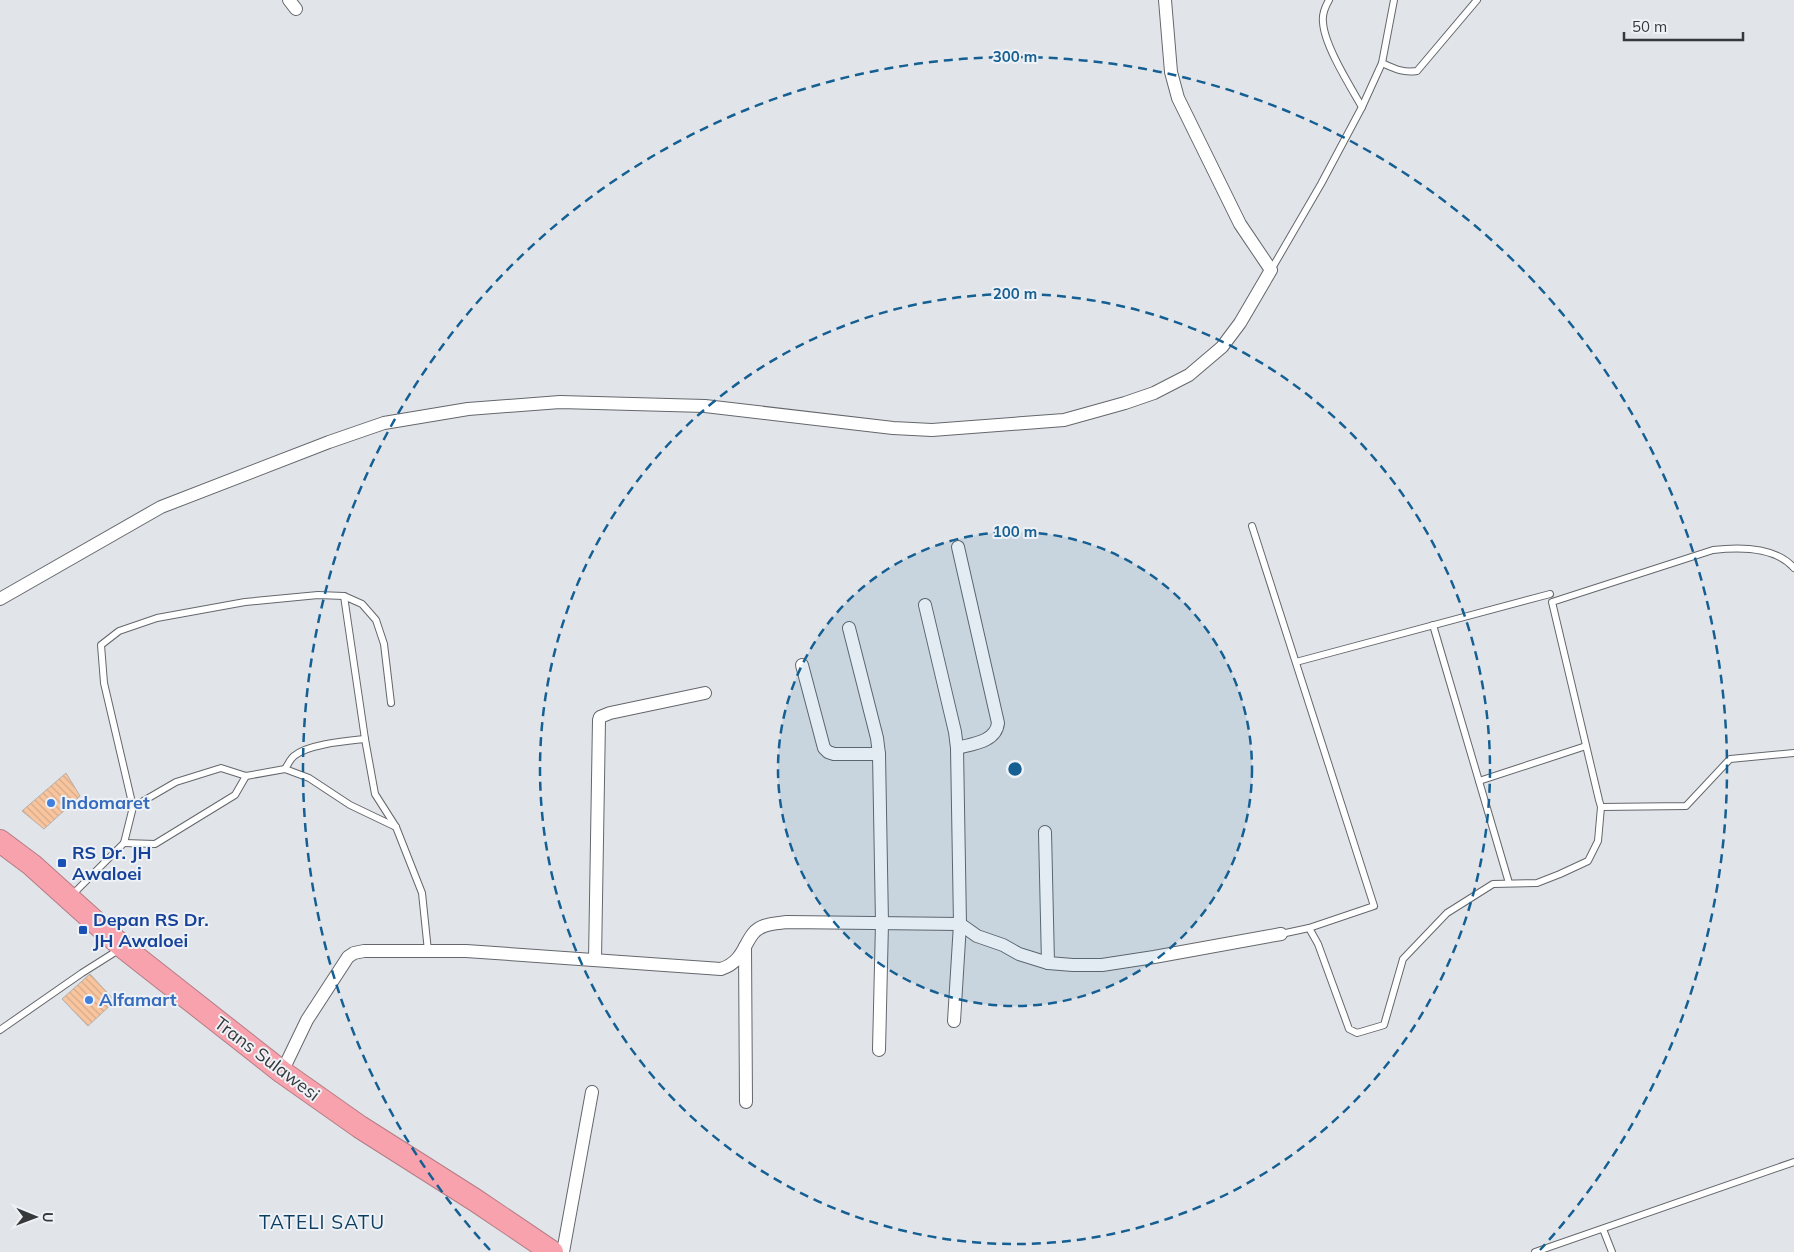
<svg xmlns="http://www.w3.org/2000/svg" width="1794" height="1252" viewBox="0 0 1794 1252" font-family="Mulish,sans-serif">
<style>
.building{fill:url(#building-back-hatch);stroke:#b5afac}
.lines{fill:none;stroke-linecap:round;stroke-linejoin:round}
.lane-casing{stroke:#64676b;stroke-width:8}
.street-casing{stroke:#64676b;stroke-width:14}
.highway-casing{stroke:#b47d85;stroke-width:24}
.lane{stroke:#fff;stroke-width:6}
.street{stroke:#fff;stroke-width:12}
.highway{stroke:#f8a2ad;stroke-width:22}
.ring{fill:none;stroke:#155f92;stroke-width:2.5;stroke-dasharray:9 6}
.shop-dot{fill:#3f7fe0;stroke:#eef2f7;stroke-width:2}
.transit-dot{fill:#1a4fb4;stroke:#eef2f7;stroke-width:2}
.labels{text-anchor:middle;stroke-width:4;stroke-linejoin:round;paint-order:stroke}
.shop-label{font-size:18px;font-weight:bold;fill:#366cbe;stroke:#eef2f7;text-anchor:start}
.transit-label{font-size:18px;font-weight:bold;fill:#164399;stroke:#eef2f7;text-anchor:start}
.street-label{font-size:18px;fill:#36383a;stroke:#eef2f7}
.neighbourhood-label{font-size:19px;letter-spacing:1px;fill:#0e3f63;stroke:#eef2f7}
.centre{fill:#155f92;stroke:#eef2f7;stroke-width:2.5}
.ring-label{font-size:15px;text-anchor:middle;font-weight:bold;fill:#155f92;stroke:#eef2f7;stroke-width:4;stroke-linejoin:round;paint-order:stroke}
</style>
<defs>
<pattern id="building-back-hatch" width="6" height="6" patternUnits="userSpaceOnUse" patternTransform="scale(1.25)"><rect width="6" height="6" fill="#f8c59e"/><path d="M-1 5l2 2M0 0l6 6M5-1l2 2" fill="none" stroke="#d5aa89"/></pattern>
</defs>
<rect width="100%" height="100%" fill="#e1e5ea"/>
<g class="building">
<polygon points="66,773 80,796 44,829 22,811"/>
<polygon points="90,974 115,1001 88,1026 62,999"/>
</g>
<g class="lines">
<defs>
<g id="lane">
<path d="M1329 0C1325 7 1322 15 1323 22 1324 45 1350 86 1362 107"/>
<path d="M1382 63C1395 69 1403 73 1417 71L1477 0"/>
<polyline points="1271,270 1321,184 1362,107 1382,63 1394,0"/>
<polyline points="1252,526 1374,906 1309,928"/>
<polyline points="344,596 365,739 375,794 396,827 422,893 428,951"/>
<polyline points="1433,625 1509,883"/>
<polyline points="1296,662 1550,594"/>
<path d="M285 769C288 765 290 759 294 756 308 744 347 741 365 739"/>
<polyline points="1479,781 1586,746"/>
<polyline points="133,807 104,683 101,645 119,631 157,618 245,602 318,595 344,596 362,604 376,620 384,644 391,703"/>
<polyline points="1601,807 1686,806 1730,759 1794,753"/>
<polyline points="124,843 155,844 235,795 246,776"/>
<polyline points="71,896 124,843 133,807 176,782 221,768 246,776 285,769 309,778 350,805 396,827"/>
<path d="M1281 934 1309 928 1318 944 1349 1029 1357 1033 1384 1025 1403 959 1447 913 1493 884 1537 883 1560 874 1588 861 1598 841 1601 807 1599 800 1552 602 1713 550C1739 547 1775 546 1794 568"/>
<polyline points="0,1030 82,973 120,949"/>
<polyline points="1603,1229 1612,1252"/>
<polyline points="1535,1252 1794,1162"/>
</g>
<g id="street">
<polyline points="289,0 296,9"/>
<polyline points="0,599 161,507 329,442 384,423 468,409 560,402 705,406 893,428 932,430 1064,420 1125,403 1154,393 1189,375 1222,347 1240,323 1271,270 1240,224 1178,98 1171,72 1165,0"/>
<polyline points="925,605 955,732 957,748 960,924 954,1021"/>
<polyline points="849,628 877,738 879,754 882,923 879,1050"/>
<polyline points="802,665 824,748 828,752 834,754 879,754"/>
<path d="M957 748C972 744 996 742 998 723L958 547"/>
<polyline points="1045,832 1048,963"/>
<polyline points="745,947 746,1102"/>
<polyline points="595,960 599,720 600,717 610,713 705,693"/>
<path d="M282 1072 307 1020 348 957 354 953 364 951H466L721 969C749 960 743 933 764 926 771 923 780 923 787 922L960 924 977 936 1003 945 1019 954 1048 963 1073 965H1102L1154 957 1281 934"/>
<polyline points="563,1252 592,1092"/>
</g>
<polyline id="highway" points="0,841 32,865 123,947 282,1072 360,1127 475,1200 552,1252"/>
</defs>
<use href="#lane" class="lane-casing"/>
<use href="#street" class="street-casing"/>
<use href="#highway" class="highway-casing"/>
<use href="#lane" class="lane"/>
<use href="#street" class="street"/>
<use href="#highway" class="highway"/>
</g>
<circle cx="1015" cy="769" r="237" fill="#155f92" fill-opacity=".12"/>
<g class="ring">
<circle cx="1015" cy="769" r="237"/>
<circle cx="1015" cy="769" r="475"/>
<path d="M490 1250A712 712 0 1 1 1540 1250"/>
</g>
<g class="shop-dot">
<circle cx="51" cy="803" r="5"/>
<circle cx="89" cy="1000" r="5"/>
</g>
<g class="transit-dot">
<rect x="57" y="858" width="10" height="10" rx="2.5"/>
<rect x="78" y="925" width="10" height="10" rx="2.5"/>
</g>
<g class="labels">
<g class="shop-label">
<text x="61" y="809">Indomaret</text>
<text x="99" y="1006">Alfamart</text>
</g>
<g class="transit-label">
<text x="72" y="859">RS Dr. JH<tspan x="72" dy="21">Awaloei</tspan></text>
<text x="93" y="926">Depan RS Dr.<tspan x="93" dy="21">JH Awaloei</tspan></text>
</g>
<g class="street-label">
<text transform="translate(267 1059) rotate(37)" y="6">Trans Sulawesi</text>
</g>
<g class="neighbourhood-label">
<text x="322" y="1229">TATELI SATU</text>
</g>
</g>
<circle cx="1015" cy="769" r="8" class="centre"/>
<g class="ring-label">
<text x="1015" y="62">300 m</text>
<text x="1015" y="299">200 m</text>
<text x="1015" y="537">100 m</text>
</g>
<g transform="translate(35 1217) rotate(91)" stroke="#eef2f7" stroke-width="4" paint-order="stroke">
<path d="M0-4L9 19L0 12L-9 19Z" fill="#36383a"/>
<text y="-8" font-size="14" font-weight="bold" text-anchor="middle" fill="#36383a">U</text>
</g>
<path d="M1624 32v8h119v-8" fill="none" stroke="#36383a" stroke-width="2.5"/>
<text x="1632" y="32" font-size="15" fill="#36383a" stroke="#eef2f7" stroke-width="4" paint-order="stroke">50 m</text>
</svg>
